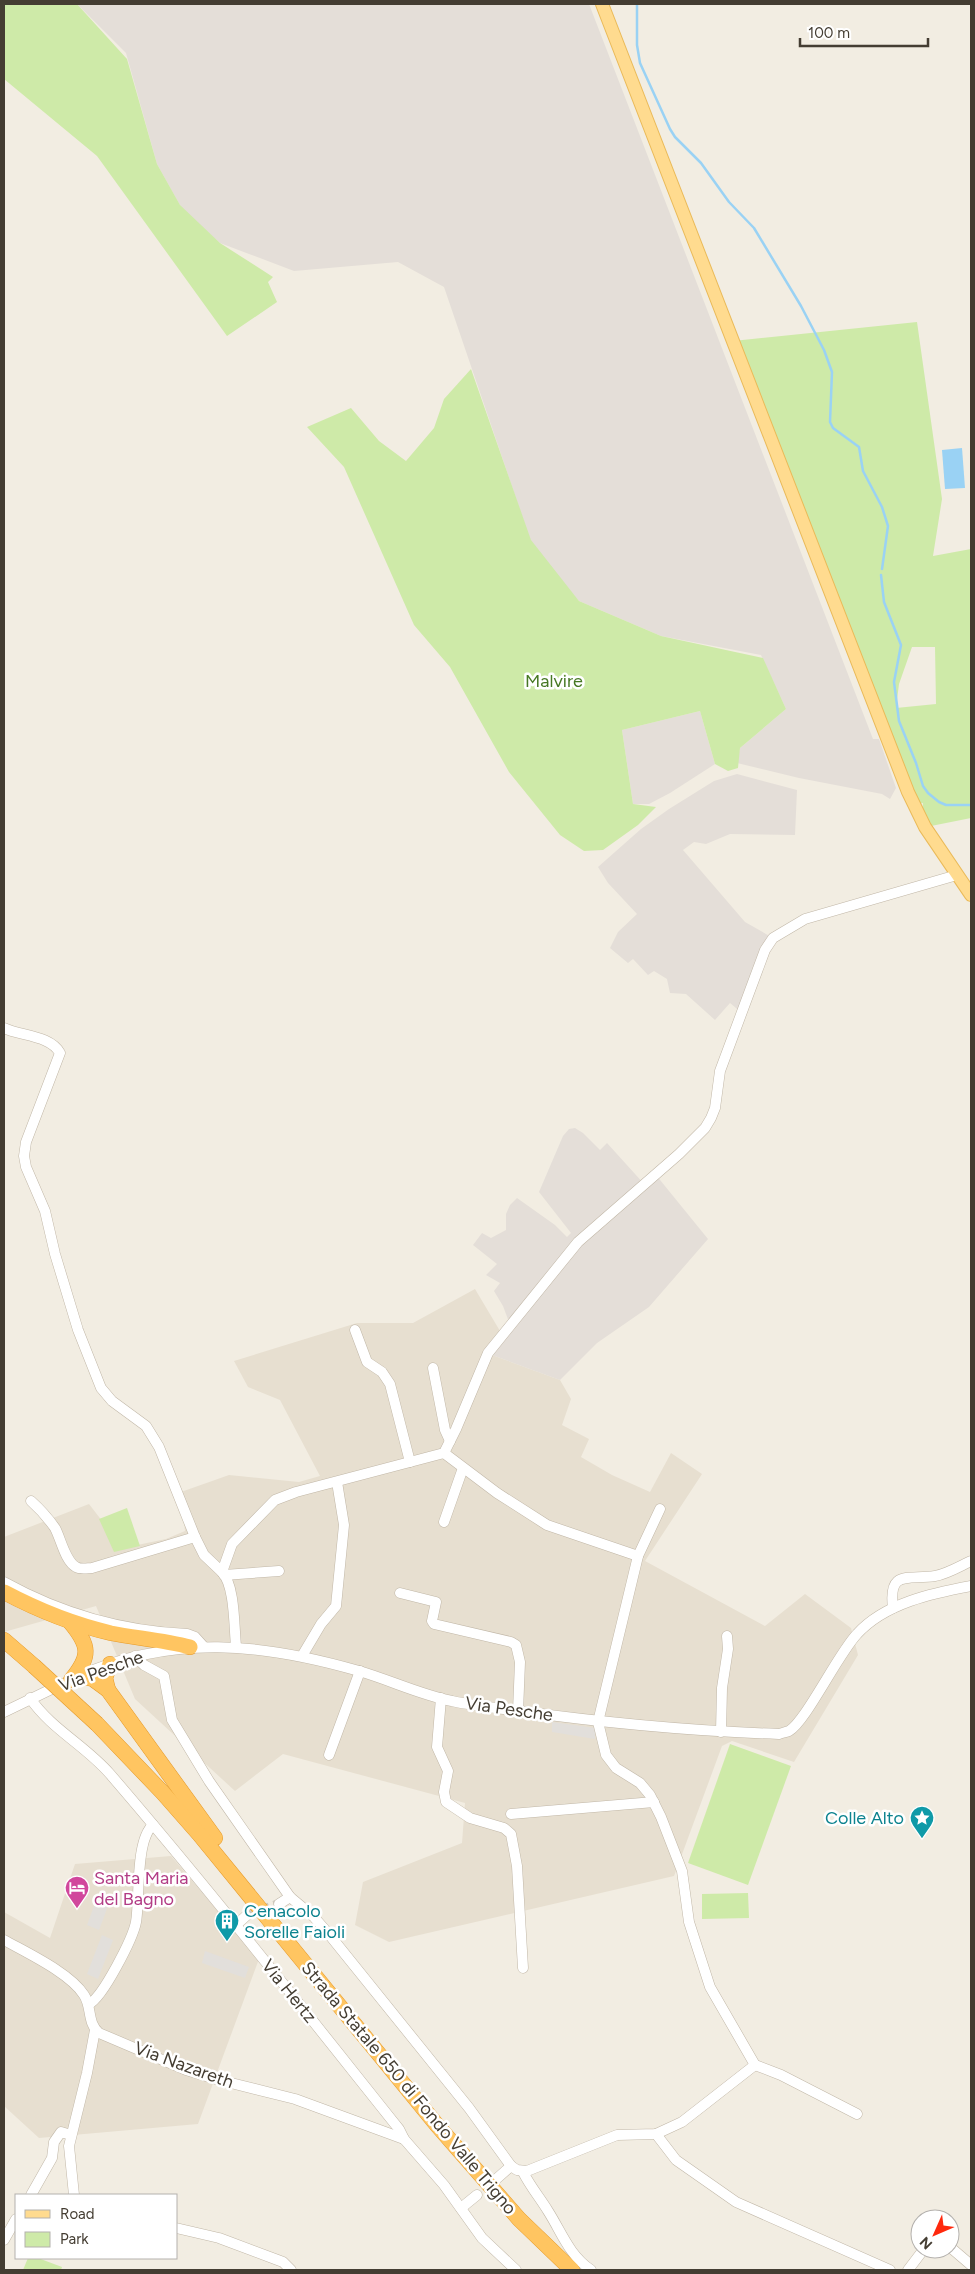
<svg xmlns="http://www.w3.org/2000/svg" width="975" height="2274" viewBox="0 0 975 2274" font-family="Figtree,sans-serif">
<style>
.residential{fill:#e7dfd0}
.industrial{fill:#e4ded8}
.green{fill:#ceeaa8;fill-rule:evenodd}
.parking{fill:#e2dfdb}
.water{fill:#9ad2f4}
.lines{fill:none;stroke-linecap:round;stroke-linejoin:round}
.stream{stroke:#9ad2f4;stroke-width:2.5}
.minor-tunnel{stroke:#cfcabf;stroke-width:10;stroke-dasharray:10 5;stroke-linecap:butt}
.minor-casing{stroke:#c1b7a7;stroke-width:11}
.major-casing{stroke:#eaba59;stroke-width:14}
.highway-casing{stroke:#e69a29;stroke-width:16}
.minor{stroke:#fff;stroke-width:10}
.major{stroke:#ffdb8f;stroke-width:12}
.highway{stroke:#ffc561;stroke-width:15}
.highway-bridge-casing{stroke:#e69a29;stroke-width:16;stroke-linecap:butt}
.highway-bridge{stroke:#ffc561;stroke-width:15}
.labels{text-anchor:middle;stroke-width:5;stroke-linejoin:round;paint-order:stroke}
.park-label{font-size:18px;fill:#467823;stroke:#fff}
.street-label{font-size:18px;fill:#443d32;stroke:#fff}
.culture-label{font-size:18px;fill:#0d838f;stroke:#fff;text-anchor:end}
.hotel-label{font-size:18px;fill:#b23c85;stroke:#fff;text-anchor:start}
</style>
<rect width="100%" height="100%" fill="#f2ede2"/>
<g class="residential">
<polygon points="475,1289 500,1331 492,1355 560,1380 571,1399 562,1425 589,1439 581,1457 612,1475 650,1492 671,1453 702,1474 645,1561 765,1626 805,1594 851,1628 858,1655 794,1762 732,1741 722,1746 674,1876 389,1942 355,1925 363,1882 462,1843 465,1803 283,1754 235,1791 135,1699 96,1606 4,1632 4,1537 89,1504 123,1548 166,1539 185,1531 181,1492 229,1475 299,1482 320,1476 280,1400 248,1387 234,1361 357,1323 413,1323"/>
<polygon points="171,1856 259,1959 198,2124 39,2138 4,2106 4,1912 50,1938 75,1864"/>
</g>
<g class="industrial">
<polygon points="77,4 589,4 873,739 879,739 896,788 890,799 882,794 799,778 737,763 740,748 786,709 761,655 661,636 579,601 533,548 444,287 398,262 294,271 220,243 182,209 157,164 126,53"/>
<polygon points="700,711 715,764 670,793 649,804 633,804 622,730"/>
<polygon points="737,774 797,790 795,835 730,834 706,844 694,842 683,850 745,922 773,938 742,1013 730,1003 715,1020 686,994 670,993 667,979 654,971 648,975 633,959 628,963 610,948 618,932 637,914 608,883 598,867 641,829 669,809 714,781"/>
<polygon points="575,1128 583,1133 600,1150 607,1143 645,1185 656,1175 708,1239 649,1307 597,1343 560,1380 492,1355 509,1322 503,1306 494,1291 500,1283 486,1275 497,1264 473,1245 482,1233 491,1238 506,1230 506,1214 510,1205 517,1198 555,1225 567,1237 571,1233 539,1192 563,1136 569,1129"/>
</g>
<g class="green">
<polygon points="4,4 77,4 127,59 157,164 180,205 220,243 273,277 268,282 277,302 227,336 97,156 4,79"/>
<path d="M917 322 942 499 933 556 971 549V818L926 827 921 819 923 803 914 805 733 341ZM912 647H935L936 704 896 708 899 684Z"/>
<polygon points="471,369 531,540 579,601 661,636 763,658 786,709 740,748 738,768 728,771 715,764 700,711 622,730 633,804 656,807 638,825 603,850 584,851 560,835 509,772 450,667 414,625 344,467 307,427 351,408 379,441 406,461 434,428 444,399"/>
<polygon points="127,1508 140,1546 114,1552 99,1519"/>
<polygon points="730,1744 791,1766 748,1885 688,1863"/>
<polygon points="748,1893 749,1918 702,1919 702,1894"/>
<polygon points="28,2258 38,2258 62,2267 61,2270 23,2270"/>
</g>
<g class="parking">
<polygon points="552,1722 595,1728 595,1739 552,1732"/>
<polygon points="96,1901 108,1906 99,1930 87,1925"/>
<polygon points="102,1935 113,1940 98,1979 87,1974"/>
<polygon points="205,1951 249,1967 245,1978 202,1963"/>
</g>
<polygon class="water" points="962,448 965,488 945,489 942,450"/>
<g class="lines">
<g class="stream">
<polyline points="637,4 637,45 640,63 670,129 675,137 701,163 729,202 754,228 801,306 824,350 832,372 830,422 833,428 859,447 863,471 882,507 888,526 882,569"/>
<polyline points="881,575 884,602 901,645 894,682 899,721 916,763 923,786 928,793 939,802 946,805 971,805"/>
</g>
<polyline class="minor-tunnel" points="246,1916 279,1904"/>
<defs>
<g id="minor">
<path d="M4 1028C20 1036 50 1035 60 1053L26 1142 24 1156 26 1167 45 1211 55 1254 78 1330 101 1388 112 1401 146 1426 159 1447 195 1537 204 1555 222 1572"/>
<polyline points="355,1330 367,1362 382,1372 390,1384 410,1462"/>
<polyline points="433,1368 445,1430 450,1441"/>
<polyline points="444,1453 497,1493 547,1525 638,1556"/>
<path d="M31 1501C40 1509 48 1518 55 1528 61 1539 65 1561 76 1567 81 1570 88 1568 92 1568L195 1537"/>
<polyline points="444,1522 463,1468"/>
<polyline points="224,1575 279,1571"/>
<path d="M4 1582C60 1613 122 1631 187 1634L195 1637 204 1647"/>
<polyline points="400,1593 436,1602 432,1621 434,1624 511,1642 516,1645 520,1662 518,1711"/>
<path d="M893 1608C888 1569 908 1580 935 1576 947 1574 960 1566 971 1561"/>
<path d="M236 1646C234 1627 235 1585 222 1572L232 1544 275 1500 296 1492 444 1453 456 1429 488 1353 578 1242 679 1154 705 1128 711 1118 715 1108 720 1071 765 950 773 938 805 919 957 875"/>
<polyline points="135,1656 144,1665 164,1676 172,1720 209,1781 290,1897 314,1917 332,1938 469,2108 511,2166"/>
<polyline points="302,1656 321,1624 336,1606 344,1525 337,1482"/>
<path d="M79 1676C173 1634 262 1643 359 1671 390 1680 421 1695 452 1701 474 1706 497 1708 519 1711 606 1723 691 1731 779 1734 782 1733 786 1732 789 1731 806 1721 838 1654 857 1634 885 1603 933 1593 971 1586"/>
<path d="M30 1698C51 1729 86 1746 110 1774 209 1889 304 2010 399 2129L404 2139 444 2185 482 2238 516 2270"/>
<polyline points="441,1698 437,1747 448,1771 444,1792 446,1802 470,1818 504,1828 511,1834 517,1866 523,1968"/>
<polyline points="4,1712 62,1684"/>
<polyline points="721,1732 722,1688 728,1649 727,1636"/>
<polyline points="329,1755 360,1671"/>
<polyline points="511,1814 654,1802"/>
<polyline points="279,1904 290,1897"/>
<polyline points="236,1925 246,1916"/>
<path d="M4 1940C27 1953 70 1973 84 1995 92 2007 87 2023 99 2033L186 2070 219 2080 295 2099 404 2139"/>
<path d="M89 2004C103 1997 133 1938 136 1922 140 1900 135 1840 153 1825"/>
<polyline points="755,2065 781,2075 857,2114"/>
<polyline points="656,2134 676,2160 736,2202 890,2270"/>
<path d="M523 2172C530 2186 540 2198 548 2211 562 2233 569 2255 591 2270"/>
<polyline points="494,2181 511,2166 517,2170 527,2171 617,2135 656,2134 682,2122 755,2065 710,1987 689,1922 682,1871 661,1817 650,1795 640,1783 616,1768 606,1755 598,1722 638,1556 660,1509"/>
<polyline points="31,2195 52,2158 54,2142 61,2132 71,2135"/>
<polyline points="74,2195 69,2146 87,2073 95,2030"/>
<polyline points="461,2208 477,2195"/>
<polyline points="176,2228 219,2238 283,2262 291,2270"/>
<polyline points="4,2240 16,2219"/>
<polyline points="950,2247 971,2265"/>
<polyline points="908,2270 924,2249"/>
</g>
<polyline id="major" points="602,4 908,792 925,827 971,895"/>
<g id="highway">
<path d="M4 1592C38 1610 72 1624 111 1633 137 1638 164 1640 190 1647"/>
<path d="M70 1622C90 1646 91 1656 71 1680"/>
<polyline points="4,1640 34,1666"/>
<polyline points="81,1676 93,1679 108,1690 215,1838"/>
<polyline points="108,1690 105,1678 110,1664"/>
<polyline points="97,1724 163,1793 199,1834 436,2124 519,2219 572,2270"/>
</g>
</defs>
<use href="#minor" class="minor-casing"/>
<use href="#major" class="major-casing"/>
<use href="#highway" class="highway-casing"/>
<use href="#minor" class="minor"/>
<use href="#major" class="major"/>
<use href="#highway" class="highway"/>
<defs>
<polyline id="highway-bridge" points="34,1666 97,1724"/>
</defs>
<use href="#highway-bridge" class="highway-bridge-casing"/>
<use href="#highway-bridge" class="highway-bridge"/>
</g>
<defs>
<symbol id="sight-pin" viewBox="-11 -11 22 30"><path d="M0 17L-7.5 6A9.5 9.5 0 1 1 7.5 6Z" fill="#0f9aa8" stroke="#fff"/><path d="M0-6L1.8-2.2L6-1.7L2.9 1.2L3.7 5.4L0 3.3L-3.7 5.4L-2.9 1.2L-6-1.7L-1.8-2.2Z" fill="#fff"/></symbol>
<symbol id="hotel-pin" viewBox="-11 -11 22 30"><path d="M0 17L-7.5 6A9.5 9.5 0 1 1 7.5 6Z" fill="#d1479c" stroke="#fff"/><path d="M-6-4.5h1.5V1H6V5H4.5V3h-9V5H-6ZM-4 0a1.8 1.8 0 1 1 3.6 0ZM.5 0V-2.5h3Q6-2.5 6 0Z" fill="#fff"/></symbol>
<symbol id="building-pin" viewBox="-11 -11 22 30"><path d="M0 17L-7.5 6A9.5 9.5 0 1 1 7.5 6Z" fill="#0f9aa8" stroke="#fff"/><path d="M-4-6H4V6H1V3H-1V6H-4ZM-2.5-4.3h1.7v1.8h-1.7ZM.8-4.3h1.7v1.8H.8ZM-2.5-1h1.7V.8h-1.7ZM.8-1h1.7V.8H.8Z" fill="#fff"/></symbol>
</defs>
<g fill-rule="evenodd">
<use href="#sight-pin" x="908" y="1804" width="28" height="38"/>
<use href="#hotel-pin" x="63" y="1874" width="28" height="38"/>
<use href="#building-pin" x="213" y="1907" width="28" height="38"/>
</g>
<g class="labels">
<g class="park-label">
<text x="554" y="687">Malvire</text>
</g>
<g class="street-label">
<text transform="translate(101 1671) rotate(-20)" y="6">Via Pesche</text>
<text transform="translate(509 1709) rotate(8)" y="6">Via Pesche</text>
<text transform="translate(289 1991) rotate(51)" y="6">Via Hertz</text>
<text transform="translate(184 2065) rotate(20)" y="6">Via Nazareth</text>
<text transform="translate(409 2088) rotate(50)" y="6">Strada Statale 650 di Fondo Valle Trigno</text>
</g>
<g class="culture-label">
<text x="904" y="1824">Colle Alto</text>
<text x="244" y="1917" text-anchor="start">Cenacolo<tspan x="244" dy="21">Sorelle Faioli</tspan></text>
</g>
<g class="hotel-label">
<text x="94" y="1884">Santa Maria<tspan x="94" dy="21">del Bagno</tspan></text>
</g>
</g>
<rect width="975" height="2274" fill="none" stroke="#443d32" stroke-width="10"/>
<rect x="15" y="2194" width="162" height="65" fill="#ffffff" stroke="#b4b1ad"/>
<rect x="25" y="2210" width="25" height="8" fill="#ffdb8f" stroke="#b4b1ad"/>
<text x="60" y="2219" font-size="15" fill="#443d32">Road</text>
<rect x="25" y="2232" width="25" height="15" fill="#ceeaa8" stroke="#b4b1ad"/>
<text x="60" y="2244" font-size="15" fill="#443d32">Park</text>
<g transform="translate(935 2234) rotate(225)"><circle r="24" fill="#ffffff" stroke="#b4b1ad"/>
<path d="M0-4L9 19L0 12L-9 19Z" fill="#ff290d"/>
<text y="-8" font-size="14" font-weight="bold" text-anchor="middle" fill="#443d32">N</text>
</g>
<path d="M800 38v8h128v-8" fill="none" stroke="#443d32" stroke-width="2.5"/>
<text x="808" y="38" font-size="15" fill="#443d32" stroke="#ffffff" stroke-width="4" paint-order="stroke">100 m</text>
</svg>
